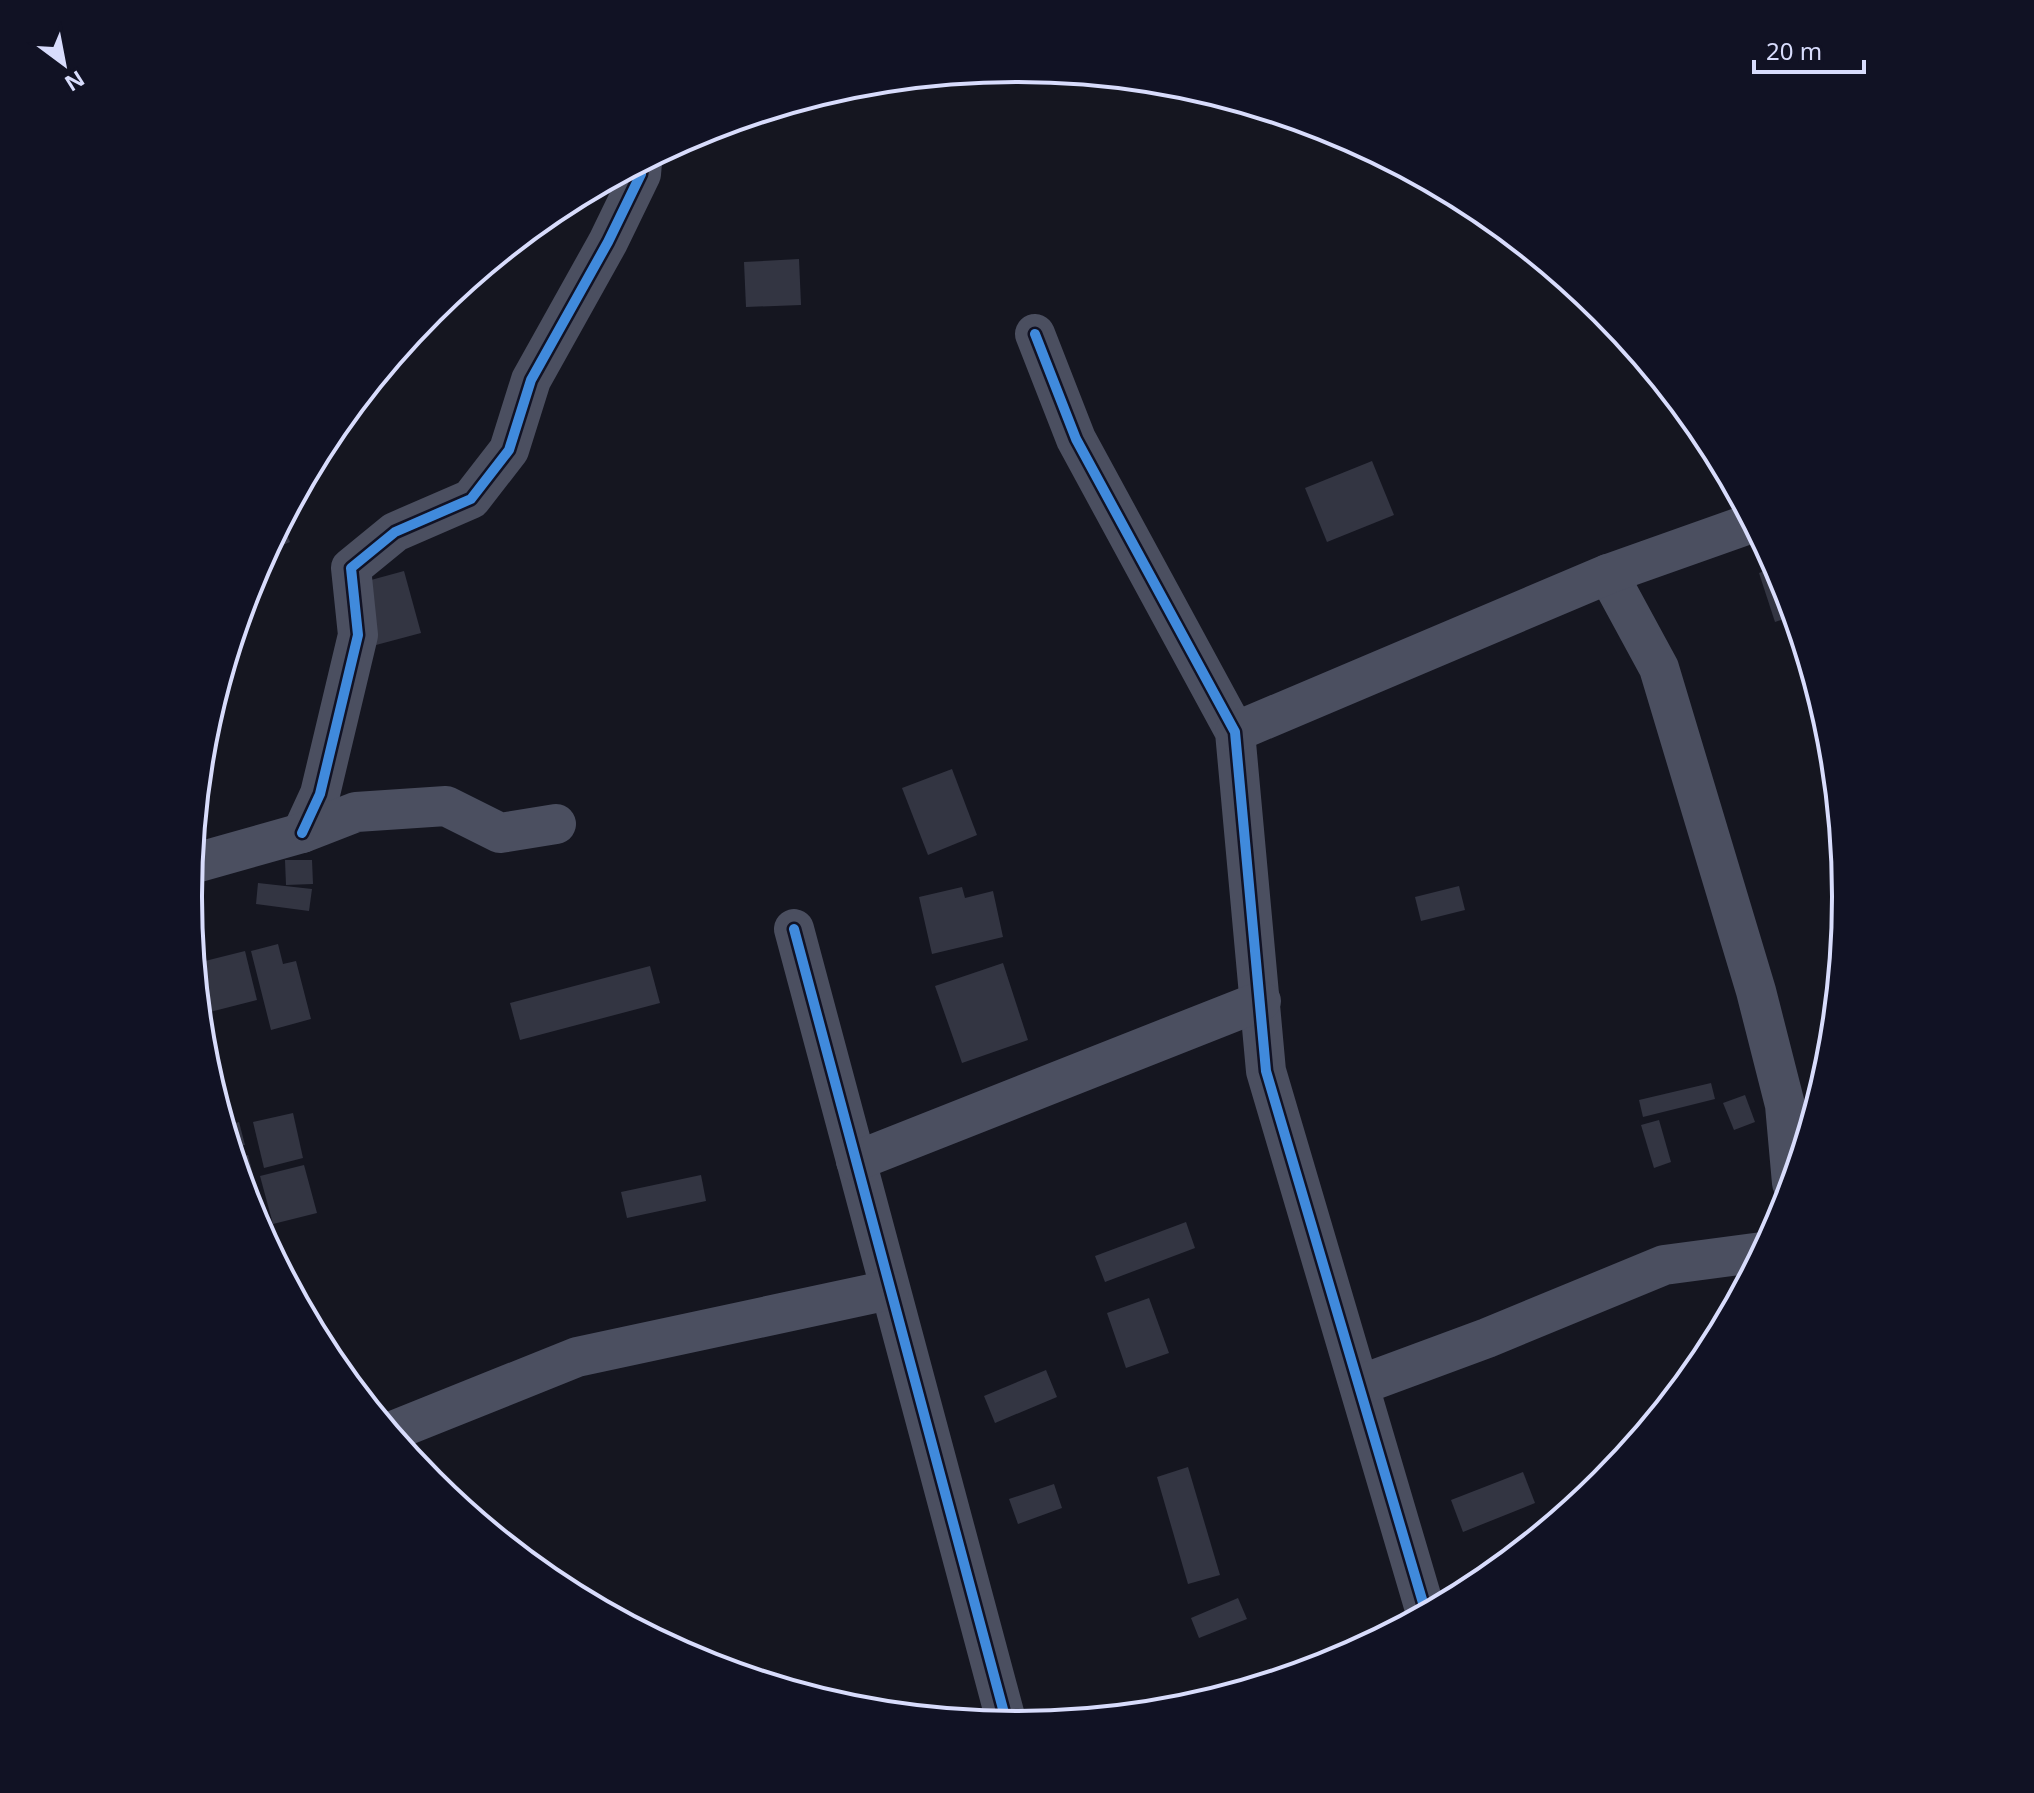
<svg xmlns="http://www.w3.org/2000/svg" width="2034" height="1793" viewBox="0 0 2034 1793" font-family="'Noto Sans',sans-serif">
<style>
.building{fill:#333542}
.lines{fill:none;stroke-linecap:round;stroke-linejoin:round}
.street{stroke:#4b4f60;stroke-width:40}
.cycleway-casing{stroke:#111224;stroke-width:15}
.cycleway{stroke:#408adc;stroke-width:10}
.rim{fill:none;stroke:#d8dcfc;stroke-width:4}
</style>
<rect width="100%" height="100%" fill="#151620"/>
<g class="building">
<polygon points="799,259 801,305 746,307 744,262"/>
<polygon points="1372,461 1394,515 1327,542 1305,488"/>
<polygon points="282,523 290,542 266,552 267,551"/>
<polygon points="1776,567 1783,580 1793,616 1775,622 1759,573"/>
<polygon points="404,571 421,633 376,645 360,583"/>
<polygon points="952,769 977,835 928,855 902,788"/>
<polygon points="285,860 312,860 313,884 286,885"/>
<polygon points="258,883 312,889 309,911 256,904"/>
<polygon points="1459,886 1465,910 1421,921 1415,897"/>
<polygon points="962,887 965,898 993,891 1003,937 932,954 919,897"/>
<polygon points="278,944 283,964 296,961 311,1019 271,1030 251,951"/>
<polygon points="245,951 257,1000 210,1012 197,963"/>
<polygon points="1003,963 1028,1040 962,1063 935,986"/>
<polygon points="650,966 660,1003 520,1040 510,1003"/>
<polygon points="1711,1083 1715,1099 1643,1117 1639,1100"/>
<polygon points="1745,1095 1755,1122 1734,1130 1723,1103"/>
<polygon points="293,1113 303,1158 264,1168 253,1122"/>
<polygon points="1659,1120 1671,1162 1654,1168 1641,1125"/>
<polygon points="239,1122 245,1145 232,1148 225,1126"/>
<polygon points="248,1155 253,1175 241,1178 235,1159"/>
<polygon points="304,1165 317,1213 273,1224 260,1176"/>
<polygon points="701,1175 706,1201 627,1218 621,1192"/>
<polygon points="250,1182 255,1201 248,1203 242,1184"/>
<polygon points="257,1211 266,1233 263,1235 251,1213"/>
<polygon points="1186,1222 1195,1248 1105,1282 1095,1256"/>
<polygon points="1149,1298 1169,1353 1126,1368 1107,1313"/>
<polygon points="1046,1370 1057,1397 995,1423 984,1396"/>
<polygon points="1188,1467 1220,1575 1188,1584 1157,1477"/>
<polygon points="1523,1472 1535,1503 1463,1532 1451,1500"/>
<polygon points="1054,1484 1062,1508 1018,1524 1009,1499"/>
<polygon points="1238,1598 1247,1619 1199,1638 1191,1618"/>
</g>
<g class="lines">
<g class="street">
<polyline points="1035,334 1076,439 1235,732 1266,1071 1426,1613"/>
<polyline points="1608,574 1659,668 1756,991 1785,1105 1792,1183"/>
<polyline points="1235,732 1608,574 1752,523"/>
<polyline points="302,833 320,794 358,635 351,568 395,532 471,499 509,450 531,380 608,242 641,174 642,162"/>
<polyline points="192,864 302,833 356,812 446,806 500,833 556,824"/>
<polyline points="794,929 1007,1724"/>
<polyline points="856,1161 1261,1001"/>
<polyline points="1360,1385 1487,1338 1664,1265 1762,1252"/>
<polyline points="390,1432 577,1357 889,1290"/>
</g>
<defs>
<g id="cycleway">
<polyline points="1035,334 1076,439 1235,732 1266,1071 1426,1613"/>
<polyline points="302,833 320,794 358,635 351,568 395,532 471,499 509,450 531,380 608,242 641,174 642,162"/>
<polyline points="794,929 1007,1724"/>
</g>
</defs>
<use href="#cycleway" class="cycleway-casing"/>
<use href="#cycleway" class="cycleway"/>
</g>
<path d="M0 0H2034V1793H0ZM1016 82H1018A814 814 0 0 1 1832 896V897A814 814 0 0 1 1018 1711H1016A814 814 0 0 1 202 897V896A814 814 0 0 1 1016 82Z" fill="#111224" fill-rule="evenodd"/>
<path class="rim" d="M1016 82H1018A814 814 0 0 1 1832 896V897A814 814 0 0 1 1018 1711H1016A814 814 0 0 1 202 897V896A814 814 0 0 1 1016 82Z"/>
<g transform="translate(64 64) rotate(148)" stroke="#111224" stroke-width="6" paint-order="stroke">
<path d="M0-6L14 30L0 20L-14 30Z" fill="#d8dcfc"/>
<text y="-12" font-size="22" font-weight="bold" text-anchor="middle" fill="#d8dcfc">N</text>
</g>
<path d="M1754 60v12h110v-12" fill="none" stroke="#d8dcfc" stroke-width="4"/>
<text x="1766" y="60" font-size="24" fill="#d8dcfc" stroke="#111224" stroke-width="6" paint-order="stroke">20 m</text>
</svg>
